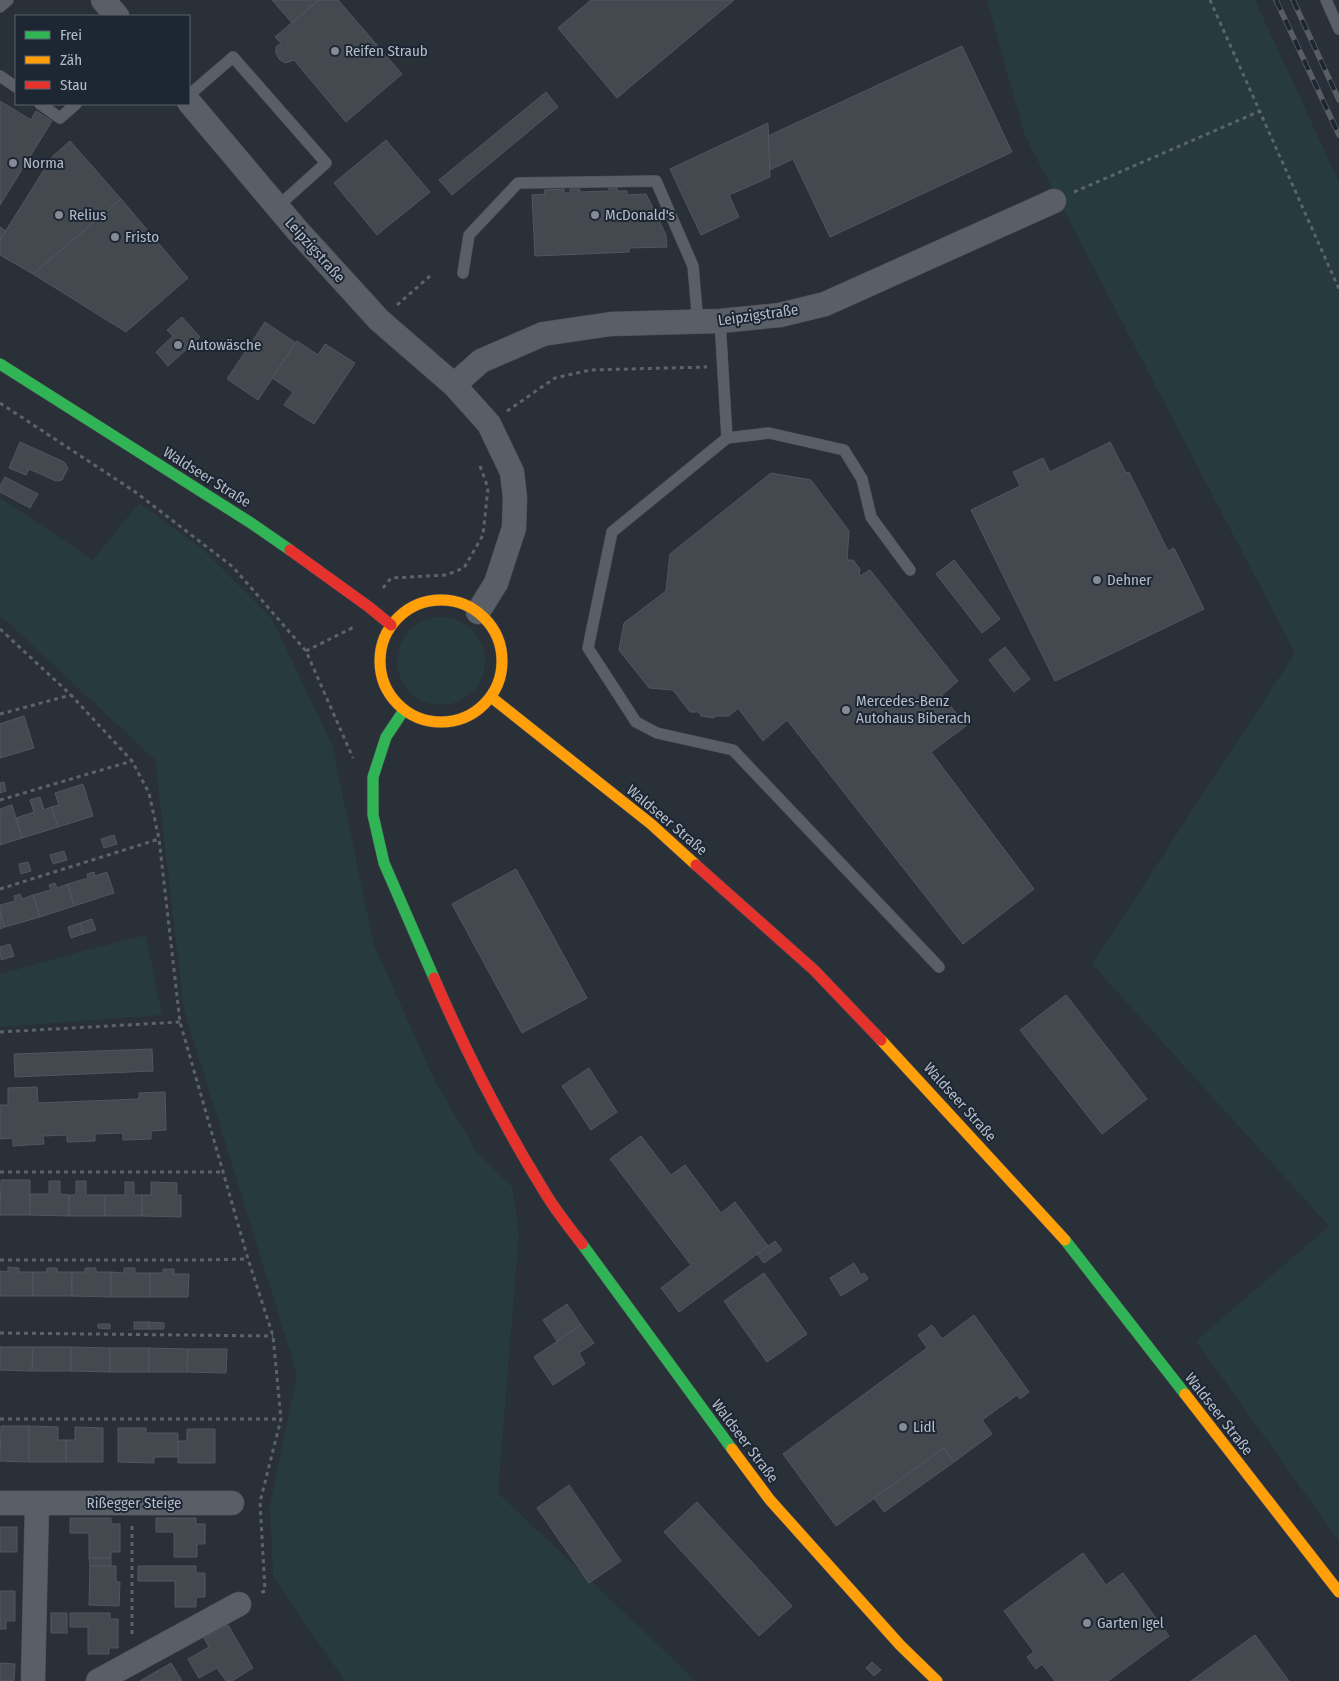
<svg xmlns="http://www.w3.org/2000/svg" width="1339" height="1681" viewBox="0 0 1339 1681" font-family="'Fira Sans Condensed',sans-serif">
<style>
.green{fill:#273a3e}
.building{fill:#444950;stroke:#52575f}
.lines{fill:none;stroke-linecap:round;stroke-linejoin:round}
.lane-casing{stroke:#484c53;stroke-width:12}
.street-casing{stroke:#484c53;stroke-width:25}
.fast-casing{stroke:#484c53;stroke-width:12}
.slow-casing{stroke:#484c53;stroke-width:12}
.jam-casing{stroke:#484c53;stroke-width:12}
.path{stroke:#5d636a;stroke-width:3;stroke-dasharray:4 4;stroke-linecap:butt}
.lane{stroke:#5a5e66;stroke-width:11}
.street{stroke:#5a5e66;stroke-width:24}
.fast{stroke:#30b455;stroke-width:11}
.slow{stroke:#ff9f0a;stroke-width:11}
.jam{stroke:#e5322d;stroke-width:11}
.rail-casing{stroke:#595d64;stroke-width:5.5}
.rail{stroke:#1d2633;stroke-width:4;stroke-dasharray:11;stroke-linecap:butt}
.poi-dot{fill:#848b96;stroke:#1d2633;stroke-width:2}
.labels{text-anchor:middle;stroke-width:4;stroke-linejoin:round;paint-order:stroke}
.poi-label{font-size:15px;fill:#b4bcc9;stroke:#1d2633;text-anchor:start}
.street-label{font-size:15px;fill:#b4bcc9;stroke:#1d2633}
</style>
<rect width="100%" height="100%" fill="#2a3038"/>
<g class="green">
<polygon points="987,0 1255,0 1339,182 1339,1541 1196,1341 1329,1226 1092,964 1295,653 1025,136"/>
<polygon points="0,498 93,560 139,503 200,547 272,619 332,744 374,945 433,1077 477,1153 512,1187 519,1233 498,1493 696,1681 345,1681 273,1577 270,1506 297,1374 184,1010 155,760 11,625 0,616"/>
<circle cx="441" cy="661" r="44"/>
<polygon points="146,935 162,1015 0,1027 0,974 79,952"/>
</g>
<g class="building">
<polygon points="272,0 319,0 292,23"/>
<polygon points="319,0 338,0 402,74 346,122 294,60 285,63 279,59 276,53 276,47 281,43 275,37"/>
<polygon points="591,0 734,0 617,98 558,28"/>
<polygon points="962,46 1012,152 830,237 793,159 770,170 768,136"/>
<polygon points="546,92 558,107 452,195 439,180"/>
<polygon points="0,101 31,120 36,111 52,121 0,205"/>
<polygon points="768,123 770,177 729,195 739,217 701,235 670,169"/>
<polygon points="386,140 430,192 377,235 334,183"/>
<polygon points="70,141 121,199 33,274 0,255 0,240 52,157"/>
<polygon points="609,188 617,188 617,191 627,191 627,195 646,194 666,235 667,247 629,248 629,252 535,256 532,195 545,194 544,190 564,189 564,193 570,193 570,189 580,189 580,192 609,191"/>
<polygon points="121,199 188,278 126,332 33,274"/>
<polygon points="0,227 6,231 0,240"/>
<polygon points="182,317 200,337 168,366 156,352 173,336 167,330"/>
<polygon points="265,322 296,343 258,400 227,379"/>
<polygon points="297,341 318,355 325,344 355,363 314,424 284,405 293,392 272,378"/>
<polygon points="20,442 64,462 68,468 62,480 56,481 29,469 26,475 9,468"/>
<polygon points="1110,442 1126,473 1129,472 1168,551 1174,548 1204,609 1055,681 971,510 1020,486 1013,472 1043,458 1050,472"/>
<polygon points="771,473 811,480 849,531 847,560 853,560 860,569 859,574 860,576 870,570 958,681 942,695 966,726 931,752 1034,889 963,944 787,720 763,741 738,708 729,716 716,716 714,718 701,716 699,712 690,712 673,690 649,688 619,650 624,623 666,591 670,554"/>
<polygon points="5,477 38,494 30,508 0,492 0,486"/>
<polygon points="954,560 1000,619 982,633 936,574"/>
<polygon points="1005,647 1030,679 1014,692 989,660"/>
<polygon points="24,716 34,748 0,758 0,724"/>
<polygon points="4,782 6,791 0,793 0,783"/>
<polygon points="83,784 93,816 58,827 51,807 59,805 55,793"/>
<polygon points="40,797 44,810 51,807 58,827 22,838 16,818 34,812 30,800"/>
<polygon points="12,805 22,838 0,845 0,809"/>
<polygon points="114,835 117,844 104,848 101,839"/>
<polygon points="64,851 67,860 53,864 50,855"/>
<polygon points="28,862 31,871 21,874 19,864"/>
<polygon points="516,869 587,998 522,1033 452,904"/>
<polygon points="94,872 95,876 107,872 114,893 74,906 68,884 88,878 87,874"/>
<polygon points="55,883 57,888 68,884 74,906 40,917 33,895 51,890 49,885"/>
<polygon points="20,894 22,899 33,895 40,917 5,927 0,912 0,905 15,901 14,896"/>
<polygon points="0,912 5,927 0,929"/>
<polygon points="92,919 96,930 83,934 80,923"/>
<polygon points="80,923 83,934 71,938 68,927"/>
<polygon points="10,944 14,956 1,960 0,947"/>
<polygon points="1066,995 1147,1099 1102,1134 1020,1030"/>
<polygon points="152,1049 153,1071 15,1077 14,1054"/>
<polygon points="589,1068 617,1112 591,1130 562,1086"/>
<polygon points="37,1087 38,1103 139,1099 139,1093 165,1092 166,1130 151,1131 151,1139 123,1140 123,1133 95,1134 95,1141 67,1142 67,1135 43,1136 44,1144 13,1146 13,1138 0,1139 0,1105 8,1105 8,1088"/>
<polygon points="641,1136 671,1175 685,1165 721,1213 735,1202 768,1246 679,1312 661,1288 691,1265 610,1159"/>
<polygon points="1,1180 30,1180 30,1215 0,1215"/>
<polygon points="49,1181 60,1181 60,1194 69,1195 69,1216 30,1215 30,1194 49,1194"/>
<polygon points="76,1181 86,1181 86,1195 105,1195 105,1216 69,1216 69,1195 76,1195"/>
<polygon points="125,1182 134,1182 134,1195 142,1195 142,1216 105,1216 105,1195 125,1195"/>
<polygon points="151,1182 177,1183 177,1195 181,1195 181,1217 142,1216 142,1195 151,1195"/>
<polygon points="775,1241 782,1250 764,1263 757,1254"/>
<polygon points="854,1263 861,1275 864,1273 868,1279 841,1296 830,1278"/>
<polygon points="8,1267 19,1268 19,1272 33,1272 33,1296 0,1296 0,1271 8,1272"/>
<polygon points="47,1268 57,1268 57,1272 72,1272 72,1296 33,1296 33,1272 47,1272"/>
<polygon points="85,1268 96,1268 96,1272 111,1272 111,1297 72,1296 72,1272 85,1272"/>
<polygon points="124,1268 135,1268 135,1273 150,1273 150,1297 111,1297 111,1272 124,1273"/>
<polygon points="163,1269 174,1269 174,1274 189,1274 188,1297 150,1297 150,1273 163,1273"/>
<polygon points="764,1273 807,1334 767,1362 724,1301"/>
<polygon points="567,1304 581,1325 557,1341 543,1320"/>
<polygon points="974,1315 1029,1392 1020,1399 1017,1395 982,1420 992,1434 954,1462 944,1448 836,1526 783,1454 927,1348 918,1335 932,1325 942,1339"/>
<rect x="134" y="1322" width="15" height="7"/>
<polygon points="149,1322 164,1323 164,1329 149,1329"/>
<polygon points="98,1324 110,1324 110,1329 98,1328"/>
<polygon points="581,1325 594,1343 579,1353 585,1364 553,1385 534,1357"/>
<polygon points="0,1347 33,1347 32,1371 0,1370"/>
<polygon points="33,1347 71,1347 71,1371 32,1371"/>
<polygon points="71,1347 110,1348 110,1372 71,1371"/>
<rect x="110" y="1348" width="39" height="24"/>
<polygon points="149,1348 188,1349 187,1372 149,1372"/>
<polygon points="188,1349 227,1349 226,1373 187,1372"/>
<polygon points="1,1426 29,1426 29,1462 0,1461"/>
<polygon points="29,1426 58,1427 58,1440 66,1440 66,1462 29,1462"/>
<polygon points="75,1427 103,1428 103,1462 66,1462 66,1440 75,1440"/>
<polygon points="118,1428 146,1428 146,1433 178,1433 178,1457 154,1457 154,1463 118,1462"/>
<polygon points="187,1429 215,1429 215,1463 178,1463 178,1441 187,1441"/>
<polygon points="944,1448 954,1462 884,1512 874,1498"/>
<polygon points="569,1485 621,1561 589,1583 537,1508"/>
<polygon points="697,1502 792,1606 759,1636 664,1532"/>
<polygon points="70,1518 111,1518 111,1524 120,1524 120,1552 111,1552 111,1558 89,1558 89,1533 70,1533"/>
<polygon points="156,1518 196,1518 196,1524 205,1524 205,1544 197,1544 197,1557 174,1557 174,1532 156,1532"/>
<rect x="0" y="1527" width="17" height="25"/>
<polygon points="1083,1553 1106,1585 1123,1573 1169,1636 1108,1681 1055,1681 1042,1664 1036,1669 1027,1657 1034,1652 1004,1611"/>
<polygon points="89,1558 111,1558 111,1566 90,1566"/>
<polygon points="90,1566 116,1566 116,1582 120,1582 119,1606 89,1605"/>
<polygon points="138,1566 196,1566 196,1573 205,1573 205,1597 196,1597 196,1607 175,1607 175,1581 138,1581"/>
<polygon points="0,1591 15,1591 15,1621 6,1621 6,1629 0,1629"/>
<rect x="51" y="1613" width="16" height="20"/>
<polygon points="70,1613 110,1613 110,1619 118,1619 118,1648 109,1648 109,1654 88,1654 88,1627 70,1627"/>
<polygon points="228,1625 253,1668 232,1681 226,1681 217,1668 199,1678 188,1659 209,1647 204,1638"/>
<polygon points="1255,1635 1289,1681 1191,1681"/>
<polygon points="872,1662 881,1670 874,1676 866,1668"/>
<polygon points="0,1663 15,1664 14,1681 0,1681"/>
<polygon points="171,1663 182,1681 140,1681"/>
</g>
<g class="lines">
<defs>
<g id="lane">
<polyline points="1326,0 1339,29"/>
<polyline points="0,7 8,0"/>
<polyline points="0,76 16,87"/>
<polyline points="189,95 233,57 326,163 277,207"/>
<polyline points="40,104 60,118 76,104"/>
<polyline points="463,273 469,235 518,183 656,181 693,266 698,323"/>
<polyline points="720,321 727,438 612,532 588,648 636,722 657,733 733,750 939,967"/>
<polyline points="727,438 769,433 844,450 862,479 871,517 910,570"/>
</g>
<g id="street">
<polyline points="103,0 117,16"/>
<polyline points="189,102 297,230 379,320 454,385 489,424 512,472 515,498 514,528 496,583 478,612"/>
<polyline points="454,385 481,361 543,334 611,324 720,321 780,315 825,304 1054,201"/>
<polyline points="0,1503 232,1503"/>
<polyline points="33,1681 37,1504"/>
<polyline points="98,1681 239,1604"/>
</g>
<g id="fast">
<polyline points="0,364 251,523 290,550"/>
<polyline points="404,710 386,737 373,777 373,815 384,863 434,978"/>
<polyline points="1065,1240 1185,1394"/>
<polyline points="582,1244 732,1449"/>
</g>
<g id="slow">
<circle cx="441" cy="661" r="61"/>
<polyline points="491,697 651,824 696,865"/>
<polyline points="881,1040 1065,1240"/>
<polyline points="1185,1394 1339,1592"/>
<polyline points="732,1449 770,1500 900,1645 937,1681"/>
</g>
<g id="jam">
<polyline points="290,550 369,607 391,625"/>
<polyline points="696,865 814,970 881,1040"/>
<path d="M434 978C466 1052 502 1123 544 1191 555 1210 569 1227 582 1244"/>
</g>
</defs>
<use href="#lane" class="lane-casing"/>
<use href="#street" class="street-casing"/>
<use href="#fast" class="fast-casing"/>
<use href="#slow" class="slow-casing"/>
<use href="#jam" class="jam-casing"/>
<g class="path">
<polyline points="1210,0 1339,289"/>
<polyline points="1074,192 1260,111"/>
<polyline points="397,305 430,276"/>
<polyline points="0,403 134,491 233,567 306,651 353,758"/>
<polyline points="507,411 555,378 590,370 707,367"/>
<polyline points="383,588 391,578 446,575 464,568 483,535 488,488 479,463"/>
<polyline points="0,629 71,695 132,761 149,793 159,839 180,1022 248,1259 273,1336 281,1419 260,1502 265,1591 260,1593"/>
<polyline points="306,651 354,627"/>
<polyline points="0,714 71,695"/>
<polyline points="0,800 132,761"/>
<polyline points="0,889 159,839"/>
<polyline points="0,1032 180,1022"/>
<polyline points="0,1172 224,1172"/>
<polyline points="0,1260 202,1260 248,1259"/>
<polyline points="0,1333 273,1336"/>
<polyline points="0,1419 281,1419"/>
<polyline points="132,1526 132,1635"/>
</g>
<use href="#lane" class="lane"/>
<use href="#street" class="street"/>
<use href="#fast" class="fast"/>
<use href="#slow" class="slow"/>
<use href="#jam" class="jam"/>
<defs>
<g id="rail">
<polyline points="1276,0 1339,135"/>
<polyline points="1293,0 1339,100"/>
</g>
</defs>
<use href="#rail" class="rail-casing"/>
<use href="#rail" class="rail"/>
</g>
<g class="poi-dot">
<circle cx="335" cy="51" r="5"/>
<circle cx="13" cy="163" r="5"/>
<circle cx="59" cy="215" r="5"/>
<circle cx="595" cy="215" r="5"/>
<circle cx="115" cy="237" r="5"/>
<circle cx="178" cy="345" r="5"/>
<circle cx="1097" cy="580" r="5"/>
<circle cx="846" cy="710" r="5"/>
<circle cx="903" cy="1427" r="5"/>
<circle cx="1087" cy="1623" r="5"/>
</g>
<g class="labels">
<g class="poi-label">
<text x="345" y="56">Reifen Straub</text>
<text x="23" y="168">Norma</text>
<text x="69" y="220">Relius</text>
<text x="605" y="220">McDonald's</text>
<text x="125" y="242">Fristo</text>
<text x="188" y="350">Autowäsche</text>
<text x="1107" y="585">Dehner</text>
<text x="856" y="706">Mercedes-Benz<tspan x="856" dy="17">Autohaus Biberach</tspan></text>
<text x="913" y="1432">Lidl</text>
<text x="1097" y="1628">Garten Igel</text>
</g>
<g class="street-label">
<text transform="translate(315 250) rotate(48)" y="5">Leipzigstraße</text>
<text transform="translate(758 315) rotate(-8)" y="5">Leipzigstraße</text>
<text transform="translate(207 477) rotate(32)" y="5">Waldseer Straße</text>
<text transform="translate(667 820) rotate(40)" y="5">Waldseer Straße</text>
<text transform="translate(960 1102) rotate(48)" y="5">Waldseer Straße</text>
<text transform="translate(1219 1414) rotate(52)" y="5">Waldseer Straße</text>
<text transform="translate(745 1441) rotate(53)" y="5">Waldseer Straße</text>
<text x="134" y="1508">Rißegger Steige</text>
</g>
</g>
<rect x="15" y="15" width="175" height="90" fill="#1d2633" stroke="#59626f"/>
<rect x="25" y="31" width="25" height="8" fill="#30b455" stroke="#59626f"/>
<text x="60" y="40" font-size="15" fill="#b4bcc9">Frei</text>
<rect x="25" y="56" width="25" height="8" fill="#ff9f0a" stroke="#59626f"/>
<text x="60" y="65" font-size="15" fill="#b4bcc9">Zäh</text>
<rect x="25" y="81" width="25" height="8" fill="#e5322d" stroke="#59626f"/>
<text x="60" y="90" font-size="15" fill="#b4bcc9">Stau</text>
</svg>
